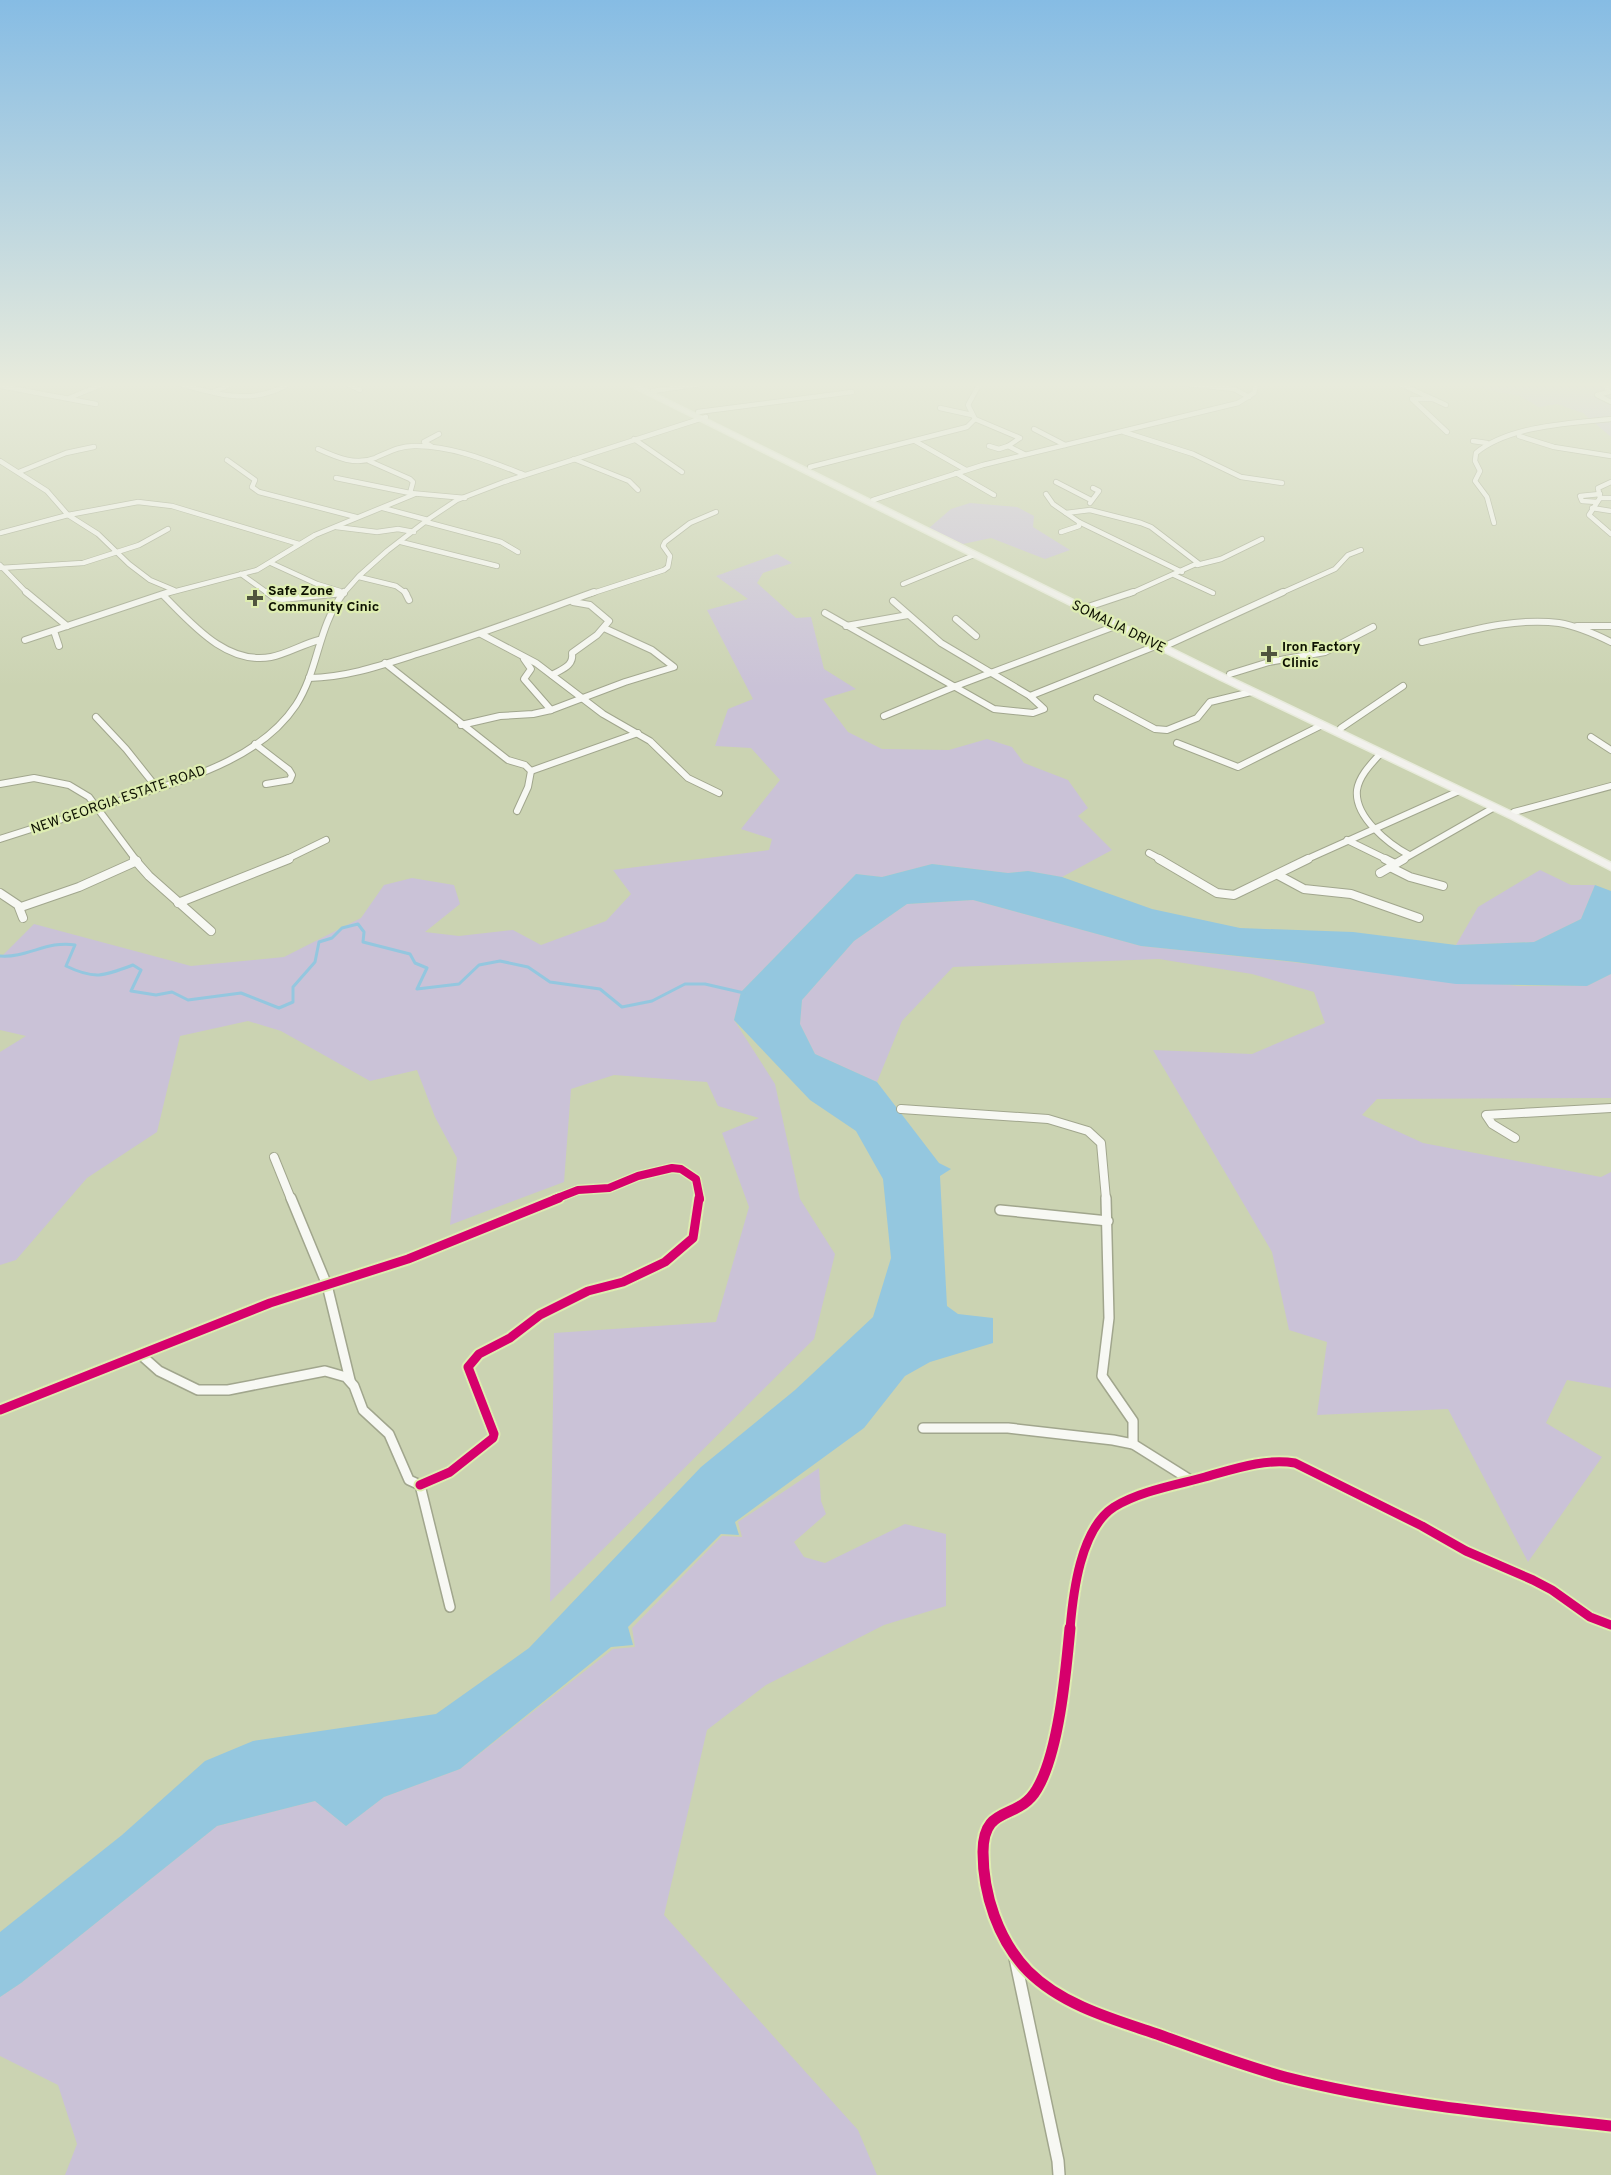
<svg xmlns="http://www.w3.org/2000/svg" width="1611" height="2175" viewBox="0 0 1611 2175" font-family="Overpass,sans-serif">
<style>
.green{fill:#cac2d7}
.water{fill:#94c7df}
.lines{fill:none;stroke-linecap:round;stroke-linejoin:round}
.stream{stroke:#94c7df;stroke-width:3}
.street-far4-casing{stroke:#a1a68d;stroke-width:6}
.street-far3-casing{stroke:#a1a68d;stroke-width:8}
.street-far2-casing{stroke:#a1a68d;stroke-width:10}
.street-far1-casing{stroke:#a1a68d;stroke-width:12}
.street-casing{stroke:#a1a68d;stroke-width:14}
.primary-casing{stroke:#e8ebdc;stroke-width:3}
.street-far4{stroke:#f7f8f3;stroke-width:4.5}
.street-far3{stroke:#f7f8f3;stroke-width:6}
.street-far2{stroke:#f7f8f3;stroke-width:8}
.street-far1{stroke:#f7f8f3;stroke-width:9}
.street{stroke:#f7f8f3;stroke-width:11}
.primary{fill:#f2f1ed;fill-rule:evenodd}
.cycleway-far2-casing{stroke:#deedb2;stroke-width:11}
.cycleway-far1-casing{stroke:#deedb2;stroke-width:13}
.cycleway-casing{stroke:#deedb2;stroke-width:15}
.cycleway-far2{stroke:#d6006c;stroke-width:8}
.cycleway-far1{stroke:#d6006c;stroke-width:9}
.cycleway{stroke:#d6006c;stroke-width:11}
.poi-dot{fill:#50553e;stroke:#deedb2;stroke-width:2}
.labels{text-anchor:middle;stroke-width:4.5;stroke-linejoin:round;paint-order:stroke}
.far-poi-label{font-size:14px;font-weight:bold;fill:#0d1100;stroke:#deedb2;text-anchor:start}
.far-street-label{font-size:14px;fill:#0d1100;stroke:#deedb2}
</style>
<rect width="100%" height="100%" fill="#cbd3b2"/>
<g class="green">
<polygon points="1453,383 1611,383 1611,437 1583,413 1557,404 1539,407 1520,396"/>
<polygon points="970,503 1017,507 1034,516 1033,527 1070,550 1045,559 991,538 963,544 929,528 951,509"/>
<polygon points="777,554 792,563 763,573 757,583 796,618 811,617 824,669 856,689 823,699 848,732 882,749 949,750 987,739 1012,747 1024,763 1068,780 1088,808 1078,816 1112,850 1062,877 1028,871 1008,873 932,864 882,877 856,874 741,992 734,1020 775,1084 800,1199 835,1254 814,1339 550,1602 554,1333 716,1322 749,1207 722,1133 759,1118 718,1106 707,1082 614,1075 571,1089 564,1182 450,1225 457,1158 435,1117 417,1070 370,1081 281,1031 248,1021 180,1036 157,1132 87,1178 16,1260 0,1265 0,1052 26,1036 0,1030 0,958 34,924 191,966 284,957 361,918 384,885 412,878 454,885 460,904 425,932 459,936 513,930 541,945 606,921 631,894 613,870 769,850 772,839 741,829 780,780 751,748 715,746 728,709 753,699 707,610 748,599 716,576"/>
<polygon points="1540,870 1571,885 1595,885 1581,919 1534,942 1456,945 1478,907"/>
<polygon points="973,900 1141,946 1518,986 1587,986 1611,974 1611,1098 1377,1099 1362,1115 1423,1143 1601,1177 1611,1172 1611,1388 1567,1380 1546,1423 1602,1457 1528,1562 1448,1409 1317,1415 1327,1342 1289,1330 1272,1252 1153,1050 1252,1054 1325,1023 1314,992 1252,974 1159,959 953,967 902,1021 877,1082 815,1054 800,1024 802,1000 854,941 907,904"/>
<polygon points="819,1468 821,1501 826,1514 794,1542 804,1557 825,1563 905,1524 946,1534 946,1606 884,1625 766,1685 707,1730 664,1915 858,2130 877,2175 65,2175 77,2144 58,2085 0,2056 0,1997 21,1983 217,1826 315,1801 346,1826 384,1797 460,1769 613,1649 635,1647 632,1628 722,1536 742,1537 738,1522"/>
</g>
<polygon class="water" points="932,864 1008,873 1028,871 1062,877 1152,909 1240,928 1353,932 1456,945 1534,942 1581,919 1595,885 1611,891 1611,974 1587,986 1456,984 1296,962 1141,946 973,900 907,904 854,941 802,1000 800,1024 815,1054 877,1082 939,1163 951,1169 940,1176 947,1306 958,1314 993,1318 993,1343 930,1362 905,1376 864,1428 735,1522 739,1535 721,1534 628,1627 633,1645 611,1647 460,1769 384,1797 346,1826 315,1801 217,1826 21,1983 0,1997 0,1932 122,1835 205,1761 253,1741 436,1714 529,1648 701,1467 795,1390 873,1317 891,1258 883,1179 856,1131 810,1100 734,1020 741,992 856,874 882,877"/>
<g class="lines">
<path class="stream" d="M0 956C27 958 48 940 75 945L66 966C95 980 104 976 133 965L141 970 131 991 156 995 172 992 188 1000 241 993 279 1008 293 1002V987L315 962 319 942 332 938 342 928 358 924 364 932 363 942 410 954 415 963 427 968 417 989 459 984 479 965 500 961 528 967 550 982 600 989 622 1007 652 1001 685 984H705L744 993"/>
<defs>
<g id="street-far4">
<path d="M177 383C214 394 250 405 285 386L277 383"/>
<polyline points="346,383 360,390"/>
<polyline points="1177,383 1234,389 1249,397"/>
<polyline points="1398,383 1446,405"/>
<polyline points="1606,385 1609,392 1597,395 1611,402"/>
<polyline points="0,386 96,404"/>
<polyline points="653,391 707,383"/>
<polyline points="213,392 234,383"/>
<polyline points="69,398 106,383"/>
<polyline points="1433,399 1412,399 1447,432"/>
<polyline points="940,408 972,415"/>
<polyline points="698,412 852,392"/>
<polyline points="975,419 1020,438 1008,446"/>
<polyline points="1034,429 1065,445"/>
<polyline points="1124,432 1193,454 1241,477 1282,483"/>
<polyline points="1519,436 1554,447 1611,456"/>
<polyline points="634,439 682,472"/>
<polyline points="915,441 966,470"/>
<polyline points="1473,441 1487,443"/>
<polyline points="431,446 424,442 439,434"/>
<polyline points="989,446 999,449 1008,446 1024,454"/>
<path d="M318 449C336 457 355 466 375 458 389 452 399 446 414 446 451 445 491 462 525 475"/>
<polyline points="574,459 629,481 638,490"/>
<polyline points="227,460 255,480 252,487 259,492 356,517"/>
<polyline points="0,461 47,491 68,515 98,534 129,564 150,580 174,590"/>
<polyline points="369,461 410,479 413,482 410,493"/>
<polyline points="810,467 967,427 975,419 968,405 980,383"/>
<polyline points="19,472 66,453 94,447"/>
<polyline points="956,473 994,495"/>
<polyline points="336,478 410,493 465,498"/>
<polyline points="1056,482 1091,500"/>
<polyline points="1611,482 1598,488 1600,498 1589,515 1611,534"/>
<polyline points="1046,494 1053,504 1066,513 1090,510 1141,523 1151,527 1198,563 1129,594"/>
<polyline points="1600,498 1611,498"/>
<polyline points="873,500 983,465 1238,403 1254,393 1257,383"/>
<polyline points="1597,502 1582,501 1580,496 1600,494"/>
<polyline points="1090,503 1099,491 1093,488"/>
<polyline points="383,508 428,520"/>
<polyline points="1592,508 1611,511"/>
<polyline points="426,522 501,542 518,552"/>
<polyline points="1079,522 1182,572"/>
<path d="M1494 523 1487 497 1475 481 1480 471 1475 461 1476 453C1508 426 1570 423 1611 419"/>
<polyline points="336,527 377,532 398,529 414,532"/>
<polyline points="1061,532 1079,526 1079,522 1066,513"/>
<polyline points="0,533 68,515 138,502 172,506 299,544"/>
<polyline points="401,542 497,566"/>
<polyline points="271,563 317,584 340,591"/>
<polyline points="0,565 28,594"/>
<polyline points="1197,565 1221,559 1262,539"/>
<polyline points="0,568 83,563 139,545 168,529"/>
<polyline points="241,574 269,594"/>
<polyline points="1174,575 1213,593"/>
<polyline points="359,577 396,586 407,594"/>
<polyline points="903,584 974,555"/>
<polyline points="165,594 257,570 315,535 415,494"/>
<polyline points="337,594 344,593"/>
<polyline points="343,594 359,576 387,551 430,518 457,500 504,482 706,417"/>
<polyline points="590,594 664,570 668,567 670,556 663,546 665,542 690,523 716,512"/>
<polyline points="1279,594 1335,569 1348,555 1361,550"/>
</g>
<g id="street-far3">
<polyline points="26,592 67,626"/>
<polyline points="267,592 275,598 282,599 344,593"/>
<polyline points="405,592 409,600"/>
<path d="M163 595C192 624 226 665 271 657 287 654 303 644 319 640"/>
<polyline points="1091,606 1133,592"/>
<polyline points="825,613 994,709 1033,713 1044,709 1030,696 941,643 893,601"/>
<polyline points="956,619 976,636"/>
<polyline points="846,626 908,615"/>
<polyline points="1577,626 1611,626"/>
<polyline points="54,631 59,646"/>
<polyline points="481,634 536,663 603,714 650,741 688,778 719,793"/>
<polyline points="25,640 169,592"/>
<path d="M1422 642C1466 632 1514 617 1559 623 1577 626 1595 634 1611 642"/>
<polyline points="1163,647 1283,592"/>
<polyline points="524,659 531,669 524,679 551,710"/>
<polyline points="385,663 508,760 525,765 531,771 528,787 517,811"/>
<polyline points="1230,674 1269,662 1325,652 1373,627"/>
<path d="M552 675C562 669 574 666 572 653L597 635 609 621 590 605 573 602"/>
<path d="M309 678C349 677 382 665 420 653 479 635 536 613 594 592"/>
<polyline points="1030,696 1158,645"/>
<polyline points="1097,698 1155,729 1167,730 1197,718 1210,702 1251,692"/>
<polyline points="884,716 956,686 1118,625"/>
<polyline points="96,717 126,749 157,788"/>
<polyline points="461,725 500,716 533,714 551,710 625,682 674,667 652,650 604,628"/>
<polyline points="1341,728 1403,686"/>
<polyline points="1591,737 1611,750"/>
<polyline points="1177,743 1238,767 1322,725"/>
<polyline points="255,744 289,770 292,775 290,780 266,784"/>
<path d="M1380 754C1371 764 1359 776 1357 790 1354 817 1389 844 1409 855"/>
<polyline points="531,771 638,733"/>
<polyline points="0,784 34,778 69,785 89,797 136,860"/>
<polyline points="1514,812 1611,786"/>
<path d="M0 839C41 826 81 813 122 800 182 780 259 761 296 705 319 669 317 628 344 592"/>
<polyline points="1347,840 1388,860"/>
<polyline points="1149,853 1162,860"/>
<polyline points="285,860 326,840"/>
<polyline points="1305,860 1459,791"/>
<polyline points="1402,860 1493,808"/>
</g>
<g id="street-far2">
<polyline points="134,859 149,876 211,931"/>
<polyline points="1159,859 1217,893 1234,895 1308,859"/>
<polyline points="1385,859 1395,864"/>
<polyline points="1390,867 1410,877 1443,886"/>
<polyline points="1380,873 1404,859"/>
<polyline points="1278,875 1304,889 1351,894 1419,918"/>
<polyline points="0,893 18,905 23,918"/>
<polyline points="178,903 289,859"/>
<polyline points="21,907 79,887 137,861"/>
<polyline points="901,1109 1048,1119 1088,1131 1101,1143 1106,1199"/>
<polyline points="1515,1138 1492,1124 1486,1115 1611,1108"/>
<polyline points="274,1157 291,1199"/>
<polyline points="555,1199 578,1190 609,1188 638,1176 672,1168 681,1169 696,1179 700,1199"/>
</g>
<g id="street-far1">
<polyline points="291,1198 327,1285 350,1380"/>
<polyline points="1106,1198 1109,1318 1102,1376 1133,1421 1133,1444"/>
<polyline points="1000,1210 1108,1221"/>
<polyline points="141,1355 159,1371 198,1390 228,1390 325,1371 346,1377 354,1386 363,1410 389,1434 409,1480 420,1485 450,1607"/>
<polyline points="0,1410 270,1303 408,1259 559,1198"/>
<polyline points="923,1428 1008,1428 1113,1440 1133,1444 1192,1481"/>
<polyline points="420,1485 450,1472 493,1438 494,1434 468,1367 479,1354 510,1338 540,1315 588,1291 623,1282 665,1262 693,1238 699,1198"/>
<path d="M1070 1629C1073 1594 1080 1529 1114 1507 1140 1491 1176 1485 1205 1477 1234 1469 1265 1458 1295 1463L1422 1526 1466 1551 1533 1580 1552 1590 1590 1617 1611 1625"/>
</g>
<g id="street">
<path d="M1070 1628C1066 1671 1059 1752 1037 1789 1018 1822 983 1803 983 1852 983 1894 998 1940 1028 1971 1062 2005 1112 2019 1157 2034 1199 2049 1241 2065 1285 2077 1391 2104 1502 2114 1611 2126"/>
<polyline points="1015,1958 1058,2161 1059,2175"/>
</g>
<polygon id="primary" points="625,383 633,383 1225,675 1518,815 1611,863 1611,870 1512,819 1219,679"/>
</defs>
<use href="#street-far4" class="street-far4-casing"/>
<use href="#street-far3" class="street-far3-casing"/>
<use href="#street-far2" class="street-far2-casing"/>
<use href="#street-far1" class="street-far1-casing"/>
<use href="#street" class="street-casing"/>
<use href="#primary" class="primary-casing"/>
<use href="#street-far4" class="street-far4"/>
<use href="#street-far3" class="street-far3"/>
<use href="#street-far2" class="street-far2"/>
<use href="#street-far1" class="street-far1"/>
<use href="#street" class="street"/>
<use href="#primary" class="primary"/>
<defs>
<polyline id="cycleway-far2" points="555,1199 578,1190 609,1188 638,1176 672,1168 681,1169 696,1179 700,1199"/>
<g id="cycleway-far1">
<polyline points="0,1410 270,1303 408,1259 559,1198"/>
<polyline points="420,1485 450,1472 493,1438 494,1434 468,1367 479,1354 510,1338 540,1315 588,1291 623,1282 665,1262 693,1238 699,1198"/>
<path d="M1070 1629C1073 1594 1080 1529 1114 1507 1140 1491 1176 1485 1205 1477 1234 1469 1265 1458 1295 1463L1422 1526 1466 1551 1533 1580 1552 1590 1590 1617 1611 1625"/>
</g>
<path id="cycleway" d="M1070 1628C1066 1671 1059 1752 1037 1789 1018 1822 983 1803 983 1852 983 1894 998 1940 1028 1971 1062 2005 1112 2019 1157 2034 1199 2049 1241 2065 1285 2077 1391 2104 1502 2114 1611 2126"/>
</defs>
<use href="#cycleway-far2" class="cycleway-far2-casing"/>
<use href="#cycleway-far1" class="cycleway-far1-casing"/>
<use href="#cycleway" class="cycleway-casing"/>
<use href="#cycleway-far2" class="cycleway-far2"/>
<use href="#cycleway-far1" class="cycleway-far1"/>
<use href="#cycleway" class="cycleway"/>
</g>
<linearGradient id="sky" x2="0" y2="1"><stop stop-color="#86bce4"/><stop offset="0.56" stop-color="#e8ebdc"/><stop offset="1" stop-color="#e8ebdc" stop-opacity="0"/></linearGradient>
<rect width="1611" height="687" fill="url(#sky)"/>
<g class="poi-dot">
<path d="M252 589h6v6h6v6h-6v6h-6v-6h-6v-6h6z"/>
<path d="M1266 645h6v6h6v6h-6v6h-6v-6h-6v-6h6z"/>
</g>
<g class="labels">
<g class="far-poi-label">
<text x="268" y="595">Safe Zone<tspan x="268" dy="16">Community Cinic</tspan></text>
<text x="1282" y="651">Iron Factory<tspan x="1282" dy="16">Clinic</tspan></text>
</g>
<g class="far-street-label">
<text transform="translate(1119 626) rotate(26)" y="5">SOMALIA DRIVE</text>
<text transform="translate(118 799) rotate(-19)" y="5">NEW GEORGIA ESTATE ROAD</text>
</g>
</g>
</svg>
